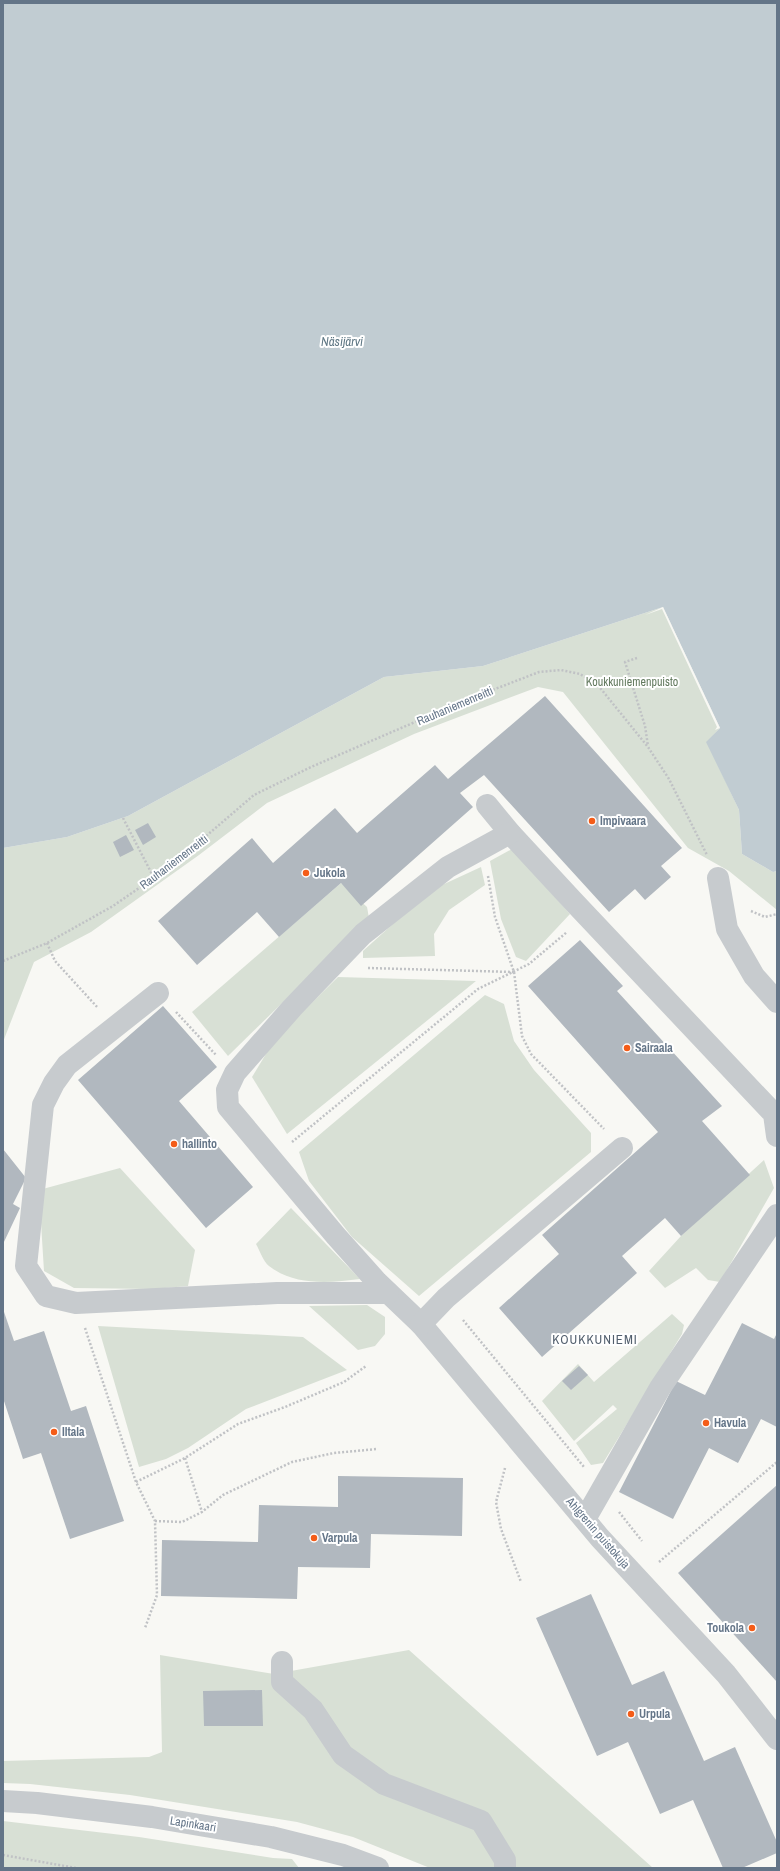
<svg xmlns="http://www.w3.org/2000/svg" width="780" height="1871" viewBox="0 0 780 1871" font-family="'Archivo Narrow',sans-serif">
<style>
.green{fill:#d8e0d5}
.water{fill:#c1ccd2}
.pier{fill:#f8f8f4}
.building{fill:#b1b8bf}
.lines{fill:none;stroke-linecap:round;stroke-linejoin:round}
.path{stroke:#c0c2c5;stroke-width:2.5;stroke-dasharray:2 2;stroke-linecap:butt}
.minor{stroke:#c7cbce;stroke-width:22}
.poi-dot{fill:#f45c18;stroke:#fff;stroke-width:1.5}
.labels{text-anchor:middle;stroke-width:4;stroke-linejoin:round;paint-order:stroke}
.park-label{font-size:12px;fill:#637a5f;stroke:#fff}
.street-label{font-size:12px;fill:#647588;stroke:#fff}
.poi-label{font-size:12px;font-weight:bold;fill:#647588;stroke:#fff;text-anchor:start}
.water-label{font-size:13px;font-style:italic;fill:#5f7784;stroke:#fff}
.neighbourhood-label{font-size:13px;letter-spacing:1px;fill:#525f6d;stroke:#fff}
</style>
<rect width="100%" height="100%" fill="#f8f8f4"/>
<g class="green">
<polygon points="663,607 720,728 707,742 739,810 742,854 773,872 777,871 777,910 729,871 688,848 563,692 538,687 414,734 267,803 199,855 91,932 34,962 3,1042 3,848 67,837 128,816 384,677 483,666"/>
<polygon points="512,849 570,914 526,961 516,957 501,919 490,861"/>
<polygon points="481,867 485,885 449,910 434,934 435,956 363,958 363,951 394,923 442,885"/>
<polygon points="341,883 367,907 369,918 228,1056 192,1012"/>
<polygon points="338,977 476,981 287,1134 252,1077 275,1039"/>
<polygon points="485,995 504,1004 514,1041 534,1070 591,1133 591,1152 419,1296 352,1237 309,1181 299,1152"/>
<polygon points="764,1160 774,1188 720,1282 708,1280 696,1268 665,1288 649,1271 681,1236"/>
<polygon points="120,1168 195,1250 188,1286 153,1289 74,1288 44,1271 39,1190"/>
<path d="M291 1208 360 1279C329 1283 295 1286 269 1266 263 1261 260 1251 256 1244Z"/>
<polygon points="367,1305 385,1317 385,1334 375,1346 358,1350 309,1306"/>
<polygon points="672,1314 684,1325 682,1334 603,1463 591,1465 576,1443 617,1409 613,1405 574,1441 542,1401 578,1364 594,1382"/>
<polygon points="98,1326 303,1337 347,1370 246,1409 188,1448 166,1459 139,1467"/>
<polygon points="409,1650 653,1868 430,1868 353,1837 297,1822 130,1795 30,1784 3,1783 3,1761 149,1757 162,1752 160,1655 274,1674"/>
<polygon points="3,1821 139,1837 273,1858 292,1859 299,1868 3,1868"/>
</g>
<polygon class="water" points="3,3 777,3 777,871 773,872 742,854 739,810 706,742 720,728 663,607 483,666 384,677 128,816 67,837 3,848"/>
<polygon class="pier" points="663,607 720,728 715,730 717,727 662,609 645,615"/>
<g class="building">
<polygon points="545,696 682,848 661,866 671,877 645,900 635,889 609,912 484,775 460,793 473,807 361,906 341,883 279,937 257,912 197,965 158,921 252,838 273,863 335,808 357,833 435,765 448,779"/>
<polygon points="148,823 156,837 143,845 135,830"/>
<polygon points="126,835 134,850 120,857 113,842"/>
<polygon points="580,940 623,986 617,991 722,1106 702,1121 750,1175 681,1236 665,1218 622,1256 637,1273 542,1357 499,1308 559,1254 542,1235 658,1132 528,986"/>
<polygon points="163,1006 217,1067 179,1101 253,1187 206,1228 78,1080"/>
<polygon points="3,1149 26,1178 13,1204 20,1208 3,1244"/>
<polygon points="3,1309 14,1341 44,1331 71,1411 86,1406 124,1521 70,1539 41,1453 23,1459 3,1398"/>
<polygon points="742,1323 774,1339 777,1333 777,1427 761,1419 738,1463 709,1448 673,1519 619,1492 676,1381 705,1395"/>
<polygon points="579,1366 588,1375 571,1390 562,1381"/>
<polygon points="338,1476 463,1478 462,1536 371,1534 370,1568 298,1567 297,1599 161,1596 162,1540 258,1542 259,1505 338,1507"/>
<polygon points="777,1485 777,1682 678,1573"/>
<polygon points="591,1594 632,1685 664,1671 704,1761 735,1747 777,1842 777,1853 742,1868 723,1868 693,1800 660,1814 628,1742 597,1756 536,1618"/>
<polygon points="262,1690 263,1726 204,1726 203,1691"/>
</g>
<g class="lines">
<g class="path">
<polyline points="637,658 625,662 645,726 648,746"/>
<polyline points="123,818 154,878"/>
<polyline points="488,876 495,917 514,972 522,1036 531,1054 604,1129"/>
<polyline points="751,911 765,917 777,914"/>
<polyline points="47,943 55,961 98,1008"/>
<polyline points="3,961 47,943 113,906 171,866 254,795 311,767 459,703 539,672 561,670 580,674 597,684 648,747 669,779 707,855"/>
<polyline points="368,968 513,972"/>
<polyline points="176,1012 216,1055"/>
<polyline points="292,1142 478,989 529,964 567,932"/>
<polyline points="463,1320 584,1467"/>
<polyline points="85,1328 136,1482 155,1521 157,1595 145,1628"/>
<polyline points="185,1458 202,1512"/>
<polyline points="505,1468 496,1502 501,1529 521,1582"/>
<polyline points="136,1482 185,1458 238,1424 285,1407 344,1382 366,1366"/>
<polyline points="619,1512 642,1541"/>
<polyline points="155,1521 182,1522 202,1512 223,1495 292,1462 334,1453 377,1449"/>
<polyline points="659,1562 777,1462"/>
<polyline points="3,1855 76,1868"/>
</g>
<g class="minor">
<polyline points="487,805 510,833 572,900 774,1114 777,1136"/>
<polyline points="510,833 448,867 363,934 292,1008 235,1073 227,1090 228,1107 336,1236 377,1282 421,1324 600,1538 726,1674 777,1739"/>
<polyline points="718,878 727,929 754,976 777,1002"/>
<polyline points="158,993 67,1065 54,1083 43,1105 26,1266 46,1296 76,1303 277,1293 388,1293"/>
<polyline points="421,1324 446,1298 622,1148"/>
<polyline points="585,1519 660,1388 777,1215"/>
<polyline points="282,1662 282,1682 313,1710 343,1755 384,1784 481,1821 505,1860 505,1868"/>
<polyline points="3,1801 37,1803 152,1817 271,1837 343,1855 378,1868"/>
</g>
</g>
<g class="poi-dot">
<circle cx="592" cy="821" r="4"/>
<circle cx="306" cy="873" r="4"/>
<circle cx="627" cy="1048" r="4"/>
<circle cx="174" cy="1144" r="4"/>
<circle cx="706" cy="1423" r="4"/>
<circle cx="54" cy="1432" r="4"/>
<circle cx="314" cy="1538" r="4"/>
<circle cx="752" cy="1628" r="4"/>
<circle cx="631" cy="1714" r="4"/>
</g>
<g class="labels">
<g class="park-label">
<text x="632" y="686">Koukkuniemenpuisto</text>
</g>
<g class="street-label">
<text transform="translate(455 706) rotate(-23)" y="4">Rauhaniemenreitti</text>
<text transform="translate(174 862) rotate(-37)" y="4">Rauhaniemenreitti</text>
<text transform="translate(598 1533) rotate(49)" y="4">Ahlgrenin puistokuja</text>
<text transform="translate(193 1824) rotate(9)" y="4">Lapinkaari</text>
</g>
<g class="poi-label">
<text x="600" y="825">Impivaara</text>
<text x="314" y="877">Jukola</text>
<text x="635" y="1052">Sairaala</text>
<text x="182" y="1148">hallinto</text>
<text x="714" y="1427">Havula</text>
<text x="62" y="1436">Iltala</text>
<text x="322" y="1542">Varpula</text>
<text x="744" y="1632" text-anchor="end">Toukola</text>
<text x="639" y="1718">Urpula</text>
</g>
<g class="water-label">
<text x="342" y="346">Näsijärvi</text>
</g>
<g class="neighbourhood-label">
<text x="595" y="1344">KOUKKUNIEMI</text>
</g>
</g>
<rect width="780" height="1871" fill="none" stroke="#647588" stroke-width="8"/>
</svg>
